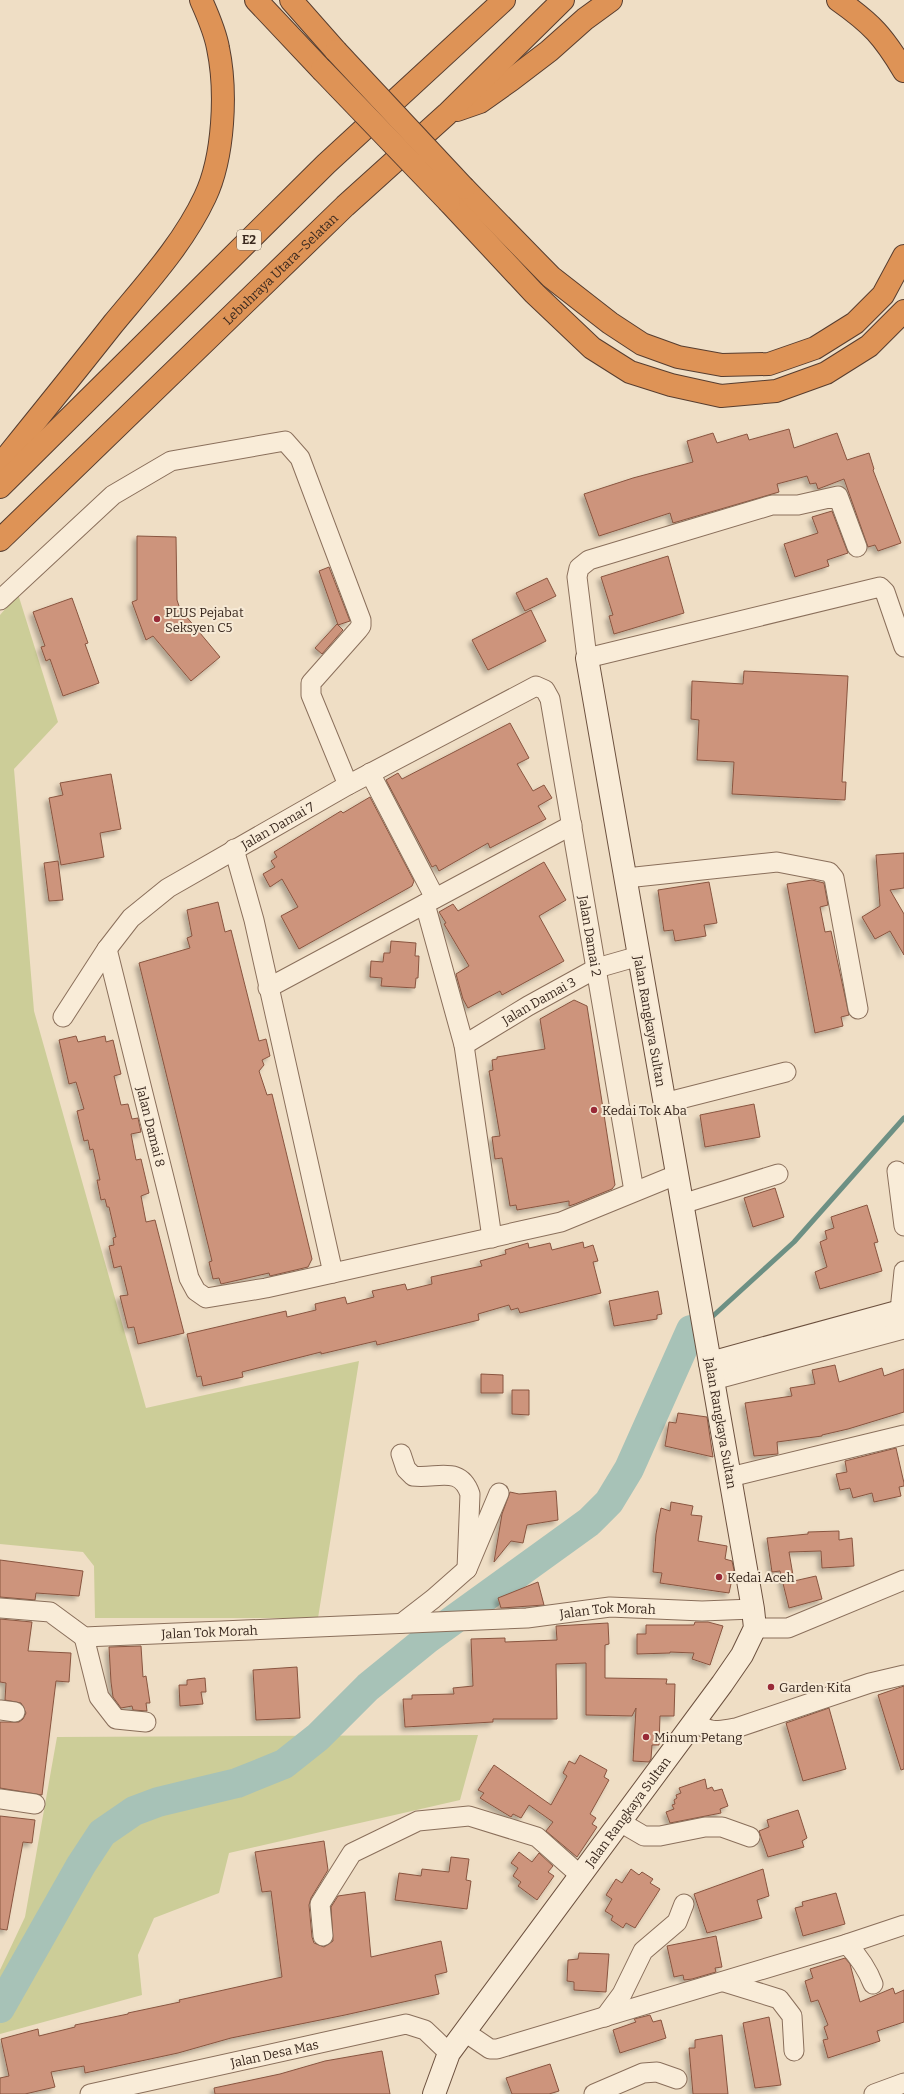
<svg xmlns="http://www.w3.org/2000/svg" width="904" height="2094" viewBox="0 0 904 2094" font-family="Bitter,serif">
<style>
.green{fill:#cccd98}
.lines{fill:none;stroke-linecap:round;stroke-linejoin:round}
.stream{stroke:#6d9084;stroke-width:5}
.river{stroke:#a7c2b7;stroke-width:30}
.building{fill:#cd947b;stroke:#895540;filter:url(#shadow)}
.street-casing{stroke:#8a6f5b;stroke-width:21}
.secondary-casing{stroke:#6c503e;stroke-width:24}
.highway-casing{stroke:#573d2f;stroke-width:24}
.street{stroke:#f9ecd8;stroke-width:19}
.secondary{stroke:#f9ecd8;stroke-width:22}
.highway{stroke:#de9356;stroke-width:22}
.highway-bridge-casing{stroke:#573d2f;stroke-width:24;stroke-linecap:butt}
.highway-bridge{stroke:#de9356;stroke-width:22}
.poi-dot{fill:#992a37;stroke:#f6e9d5;stroke-width:1.5}
.labels{text-anchor:middle;stroke-width:4;stroke-linejoin:round;paint-order:stroke}
.shield{fill:#f6e9d5;stroke:#726356;stroke-width:1}
.shield-label{font-size:12px;font-weight:bold;fill:#3a291f}
.street-label{font-size:13px;fill:#3a291f;stroke:#f6e9d5}
.poi-label{font-size:13px;fill:#3a291f;stroke:#f6e9d5;text-anchor:start}
</style>
<defs>
<filter id="shadow"><feDropShadow dx="-3.5" dy="3.5" stdDeviation="2" flood-color="#0004"/></filter>
</defs>
<rect width="100%" height="100%" fill="#efdec5"/>
<g class="green">
<polygon points="18,594 58,722 14,769 34,1011 146,1408 359,1361 318,1618 95,1618 94,1566 83,1552 0,1544 0,615"/>
<polygon points="478,1735 460,1800 229,1853 219,1893 154,1918 138,1955 142,1995 0,2034 0,1970 25,1917 57,1737"/>
</g>
<g class="lines">
<polyline class="stream" points="713,1316 794,1242 904,1118"/>
<polyline class="river" points="0,2008 81,1865 102,1833 134,1811 158,1802 237,1783 284,1764 318,1737 368,1687 427,1639 589,1522 609,1502 629,1469 691,1330"/>
</g>
<g class="building">
<polygon points="789,429 794,448 837,433 847,460 869,453 874,469 873,470 901,543 878,551 875,545 868,547 844,479 818,489 816,483 810,484 807,476 777,484 779,492 673,523 670,513 599,536 584,494 633,478 693,462 687,441 713,433 717,443 747,434 749,440"/>
<polygon points="832,511 848,553 827,560 829,566 795,577 784,544 818,533 812,517"/>
<polygon points="137,536 176,537 177,600 180,609 220,657 191,681 153,636 146,640 140,624 132,602 137,600"/>
<polygon points="668,556 684,613 614,634 609,616 613,615 601,577"/>
<polygon points="329,567 350,621 338,625 319,571"/>
<polygon points="547,578 556,596 525,611 516,593"/>
<polygon points="72,598 88,643 85,644 99,683 63,696 50,659 46,661 41,647 45,646 33,612"/>
<polygon points="531,610 546,641 488,670 472,640"/>
<polygon points="337,624 343,630 322,654 315,648"/>
<polygon points="744,671 848,676 842,782 846,782 845,800 732,794 734,762 697,760 699,720 691,719 692,681 743,684"/>
<polygon points="510,723 529,758 517,764 533,791 544,785 552,798 538,806 546,819 490,848 488,843 439,871 436,865 432,867 386,780 398,773 402,779"/>
<polygon points="111,774 121,829 100,833 104,857 61,865 49,798 63,795 60,783"/>
<polygon points="370,797 414,881 412,886 299,949 281,916 298,907 282,879 270,887 263,874 275,867 271,861 277,857 274,852 341,811 343,813"/>
<polygon points="904,853 904,888 890,890 904,914 904,955 890,931 875,939 862,917 880,906 876,855"/>
<polygon points="58,861 63,900 49,901 44,863"/>
<polygon points="544,862 566,900 539,916 564,961 502,995 500,991 468,1008 463,999 456,974 469,966 444,924 446,923 439,912 453,904 458,911"/>
<polygon points="812,880 824,883 828,905 820,907 825,932 831,931 849,1015 841,1017 843,1026 815,1033 787,884"/>
<polygon points="709,882 717,923 704,925 706,936 675,941 673,930 664,931 658,890"/>
<polygon points="218,902 225,932 231,930 259,1041 266,1039 270,1056 262,1060 264,1065 259,1071 267,1095 272,1094 312,1259 308,1267 270,1276 269,1273 221,1284 219,1278 213,1279 209,1262 212,1261 139,963 190,948 187,938 192,936 187,910"/>
<polygon points="391,941 416,943 415,956 419,956 418,978 416,978 415,988 381,986 382,978 370,977 371,961 383,962 384,953 390,953"/>
<polygon points="574,1000 587,1006 615,1185 612,1189 575,1204 569,1206 569,1201 517,1210 516,1205 510,1206 502,1158 495,1159 492,1137 500,1136 489,1071 493,1070 492,1060 497,1059 497,1057 545,1049 540,1019"/>
<polygon points="76,1036 78,1042 105,1036 106,1042 113,1040 121,1074 114,1076 121,1105 128,1104 132,1119 138,1118 141,1132 131,1134 136,1160 141,1159 149,1193 141,1196 146,1222 155,1220 184,1333 138,1344 134,1327 128,1328 120,1296 128,1295 121,1266 114,1268 109,1246 114,1245 113,1238 116,1237 109,1207 107,1207 105,1199 101,1200 97,1180 100,1180 93,1149 90,1150 88,1140 84,1141 77,1111 84,1109 76,1082 69,1084 59,1040"/>
<polygon points="754,1104 760,1137 705,1147 700,1115"/>
<polygon points="775,1188 784,1217 753,1227 744,1198"/>
<polygon points="867,1205 878,1242 874,1243 882,1271 820,1289 815,1272 827,1267 820,1242 827,1239 825,1231 834,1228 831,1217"/>
<polygon points="583,1242 584,1248 593,1245 598,1261 593,1262 601,1293 520,1313 518,1308 511,1310 509,1305 478,1314 479,1320 377,1345 376,1341 321,1354 321,1352 242,1372 243,1377 203,1386 201,1376 197,1377 187,1334 286,1311 287,1317 316,1310 315,1304 345,1297 347,1304 374,1297 372,1291 405,1284 407,1290 432,1284 431,1277 482,1266 480,1261 506,1254 505,1250 528,1243 529,1248 550,1243 552,1250"/>
<polygon points="658,1291 662,1314 657,1315 657,1319 614,1326 609,1301"/>
<polygon points="835,1365 839,1382 882,1368 884,1376 904,1369 904,1412 848,1429 822,1435 822,1436 777,1442 778,1454 754,1456 745,1403 792,1396 790,1388 815,1384 812,1370"/>
<polygon points="481,1374 503,1375 503,1393 481,1393"/>
<polygon points="512,1390 529,1390 529,1415 512,1414"/>
<polygon points="678,1413 707,1417 713,1457 665,1446 669,1422 676,1423"/>
<polygon points="896,1448 904,1483 904,1486 899,1487 901,1496 874,1502 872,1493 853,1498 850,1488 840,1490 836,1474 847,1472 845,1461"/>
<polygon points="556,1491 558,1520 527,1525 523,1543 511,1541 494,1562 502,1514 510,1492 519,1494"/>
<polygon points="671,1502 693,1506 691,1515 702,1516 698,1541 727,1546 725,1559 732,1561 734,1570 729,1593 660,1583 662,1573 653,1572 656,1534 661,1508 670,1511"/>
<polygon points="839,1531 839,1540 852,1538 854,1566 822,1568 821,1551 789,1552 794,1581 816,1576 822,1599 789,1608 780,1571 772,1572 767,1538 808,1534 808,1532"/>
<polygon points="0,1560 83,1571 79,1596 36,1593 35,1600 0,1597"/>
<polygon points="538,1582 544,1605 501,1608 498,1598"/>
<polygon points="0,1619 32,1622 28,1651 71,1653 69,1682 56,1681 42,1795 0,1788 0,1722 19,1722 23,1719 26,1713 21,1703 5,1700 6,1683 0,1682"/>
<polygon points="695,1622 708,1622 723,1626 710,1665 692,1659 694,1653 670,1652 670,1653 637,1654 637,1634 646,1634 646,1625 694,1625"/>
<polygon points="608,1623 609,1644 605,1645 605,1678 667,1679 666,1684 675,1684 674,1716 660,1716 659,1745 652,1745 651,1759 649,1762 633,1761 636,1708 632,1716 586,1715 586,1663 556,1664 557,1719 493,1719 493,1722 405,1727 403,1699 412,1699 412,1695 454,1694 453,1688 473,1686 471,1639 505,1638 505,1642 557,1640 556,1626"/>
<polygon points="141,1646 143,1677 146,1676 150,1703 146,1703 147,1711 133,1710 132,1706 121,1708 113,1697 111,1682 109,1647"/>
<polygon points="297,1667 300,1718 256,1720 253,1670"/>
<polygon points="205,1678 206,1692 201,1692 203,1704 180,1706 179,1685 187,1685 187,1680"/>
<polygon points="904,1686 904,1769 901,1770 878,1695"/>
<polygon points="829,1708 846,1769 803,1781 786,1723"/>
<polygon points="580,1755 607,1770 604,1777 609,1780 590,1814 596,1818 592,1824 597,1827 577,1857 546,1831 553,1822 529,1805 521,1818 513,1814 511,1817 480,1798 484,1793 478,1790 494,1765 551,1805 567,1776 563,1773 569,1761 575,1764"/>
<polygon points="705,1779 707,1789 712,1787 714,1791 722,1789 728,1806 720,1809 721,1813 670,1823 666,1812 674,1809 672,1805 675,1804 674,1800 677,1798 676,1795 681,1793 679,1788"/>
<polygon points="798,1810 807,1838 802,1841 804,1847 768,1857 759,1831 769,1827 767,1820"/>
<polygon points="0,1816 35,1820 32,1843 23,1842 7,1930 0,1929"/>
<polygon points="324,1841 328,1870 311,1898 309,1905 312,1937 314,1943 324,1947 333,1941 331,1907 338,1896 365,1892 371,1957 441,1941 447,1972 435,1975 439,1994 345,2015 231,2038 178,2053 85,2073 84,2066 51,2072 55,2087 25,2094 0,2094 0,2078 9,2076 1,2039 38,2029 39,2036 75,2027 75,2025 128,2014 128,2013 180,2002 179,2000 282,1977 271,1891 262,1892 255,1852"/>
<polygon points="519,1852 532,1862 539,1853 553,1866 548,1872 554,1876 537,1900 518,1886 521,1882 513,1876 518,1868 511,1863"/>
<polygon points="451,1857 469,1859 466,1880 471,1881 467,1909 395,1900 399,1873 421,1876 422,1869 449,1872"/>
<polygon points="631,1869 639,1875 642,1872 653,1879 650,1883 660,1889 635,1928 626,1923 623,1928 611,1920 613,1916 605,1911 612,1899 606,1895 616,1879 622,1883"/>
<polygon points="763,1869 769,1896 757,1900 762,1918 707,1933 694,1894"/>
<polygon points="836,1893 845,1924 803,1936 795,1908 803,1906 802,1902"/>
<polygon points="716,1936 722,1967 715,1968 716,1972 692,1979 684,1980 683,1975 674,1977 667,1946"/>
<polygon points="579,1953 609,1954 606,1992 574,1990 574,1982 567,1981 568,1960 578,1959"/>
<polygon points="845,1958 850,1964 860,2002 893,1988 895,1994 904,1990 904,2022 877,2031 880,2041 828,2058 823,2040 828,2039 824,2027 828,2025 818,2000 811,2002 805,1981 813,1978 810,1969"/>
<polygon points="650,2015 653,2022 661,2020 666,2038 620,2053 613,2030 636,2022 634,2019"/>
<polygon points="769,2017 781,2085 755,2088 743,2023"/>
<polygon points="722,2035 728,2094 693,2094 689,2048 695,2048 695,2040"/>
<polygon points="382,2051 390,2094 215,2094 214,2088 280,2074 325,2061"/>
<polygon points="550,2064 559,2091 549,2094 512,2094 506,2078"/>
</g>
<g class="lines">
<defs>
<g id="street">
<polyline points="857,547 838,496 798,505 772,505 589,560 579,568 577,577 587,658 880,587 885,592 904,647"/>
<polyline points="0,600 113,495 171,461 285,441 300,458 361,620 361,626 358,630 311,683 311,695 348,785"/>
<polyline points="370,773 435,898"/>
<polyline points="234,849 254,920 333,1273"/>
<polyline points="626,878 777,862 829,872 834,878 858,1009"/>
<polyline points="425,904 464,1045 492,1238"/>
<path id="s1" d="M107 949 189 1278 196 1291 206 1298 266 1288 561 1222 676 1175"/>
<polyline points="268,988 572,825"/>
<path id="s2" d="M63 1017 107 949 131 918 168 888 348 785 536 686 545 690 550 699 634 1191"/>
<path id="s3" d="M464 1045 528 1006 597 968 639 956"/>
<polyline points="664,1103 786,1072"/>
<polyline points="897,1171 904,1226"/>
<polyline points="682,1204 778,1174"/>
<polyline points="900,1311 904,1271"/>
<polyline points="713,1380 904,1329"/>
<path d="M401 1454 406 1469 413 1476C438 1479 460 1465 470 1494L467 1569"/>
<polyline points="730,1477 904,1435"/>
<path id="s4" d="M0 1608 50 1612 84 1637 527 1618 610 1607 702 1611 753 1609"/>
<polyline points="402,1623 433,1599 467,1569 499,1493"/>
<polyline points="755,1628 788,1628 904,1580"/>
<polyline points="84,1637 99,1697 116,1719 146,1722"/>
<polyline points="0,1710 15,1712"/>
<path d="M695 1721C711 1734 716 1731 736 1728L870 1683 904 1675"/>
<polyline points="0,1799 35,1804"/>
<polyline points="620,1822 644,1836 660,1836 705,1827 722,1827 750,1837"/>
<polyline points="323,1936 320,1904 352,1853 418,1821 469,1816 537,1837 581,1876"/>
<polyline points="847,1944 904,1925"/>
<polyline points="724,1982 779,1999 792,2016 794,2051"/>
<polyline points="605,2017 622,1994 643,1951 677,1922 684,1904"/>
<path d="M465 2032 490 2049H497L847 1944C858 1956 867 1968 873 1984"/>
<path id="s5" d="M90 2094 406 2024 425 2030 449 2053"/>
<polyline points="594,2094 643,2073 657,2072 677,2079"/>
<polyline points="874,2094 904,2083"/>
</g>
<g id="secondary">
<polyline points="710,1363 904,1310"/>
<path id="s6" d="M434 2094 449 2053 722 1684 742 1655 755 1628 753 1609 587 658"/>
</g>
<g id="highway">
<polyline points="256,0 322,70"/>
<polyline points="291,0 336,51"/>
<path d="M838 0C872 24 883 36 904 71"/>
<polyline points="457,110 480,102 511,80 549,51 585,19 611,0"/>
<polyline points="464,188 551,277 610,323 642,344 678,357 722,365 769,364 815,348 855,323 883,295 904,256"/>
<polyline points="449,202 534,293 592,348 630,372 671,385 721,396 776,391 826,373 869,346 904,311"/>
<path d="M0 465C38 418 76 371 113 324 146 284 183 244 205 197 224 157 227 91 218 48 215 31 208 16 201 0"/>
<polyline points="0,487 326,164 504,0"/>
<path id="s7" d="M0 540 345 206 447 114 563 0"/>
</g>
</defs>
<use href="#street" class="street-casing"/>
<use href="#secondary" class="secondary-casing"/>
<use href="#highway" class="highway-casing"/>
<use href="#street" class="street"/>
<use href="#secondary" class="secondary"/>
<use href="#highway" class="highway"/>
<defs>
<g id="highway-bridge">
<polyline points="336,51 464,188"/>
<polyline points="322,70 449,202"/>
</g>
</defs>
<use href="#highway-bridge" class="highway-bridge-casing"/>
<use href="#highway-bridge" class="highway-bridge"/>
</g>
<g class="poi-dot">
<circle cx="157" cy="619" r="4"/>
<circle cx="594" cy="1110" r="4"/>
<circle cx="719" cy="1577" r="4"/>
<circle cx="771" cy="1687" r="4"/>
<circle cx="646" cy="1737" r="4"/>
</g>
<g class="labels">
<rect class="shield" x="237" y="230" width="24" height="20" rx="3"/>
<g class="shield-label">
<text x="249" y="244">E2</text>
</g>
<g class="street-label">
<text dy="5" stroke="none"><textPath href="#s7" startOffset="390">Lebuhraya Utara–Selatan</textPath></text>
<text dy="5" stroke="none"><textPath href="#s2" startOffset="294">Jalan Damai 7</textPath></text>
<text dy="5" stroke="none"><textPath href="#s2" startOffset="848">Jalan Damai 2</textPath></text>
<text dy="5" stroke="none"><textPath href="#s3" startOffset="87">Jalan Damai 3</textPath></text>
<text transform="translate(650 1021) rotate(80)" y="5">Jalan Rangkaya Sultan</text>
<text dy="5" stroke="none"><textPath href="#s1" startOffset="183">Jalan Damai 8</textPath></text>
<text transform="translate(721 1423) rotate(80)" y="5">Jalan Rangkaya Sultan</text>
<text dy="5" stroke="none"><textPath href="#s4" startOffset="617">Jalan Tok Morah</textPath></text>
<text dy="5" stroke="none"><textPath href="#s4" startOffset="218">Jalan Tok Morah</textPath></text>
<text dy="5" stroke="none"><textPath href="#s6" startOffset="344">Jalan Rangkaya Sultan</textPath></text>
<text dy="5" stroke="none"><textPath href="#s5" startOffset="189">Jalan Desa Mas</textPath></text>
</g>
<g class="poi-label">
<text x="165" y="617">PLUS Pejabat<tspan x="165" dy="15">Seksyen C5</tspan></text>
<text x="602" y="1115">Kedai Tok Aba</text>
<text x="727" y="1582">Kedai Aceh</text>
<text x="779" y="1692">Garden Kita</text>
<text x="654" y="1742">Minum Petang</text>
</g>
</g>
</svg>
